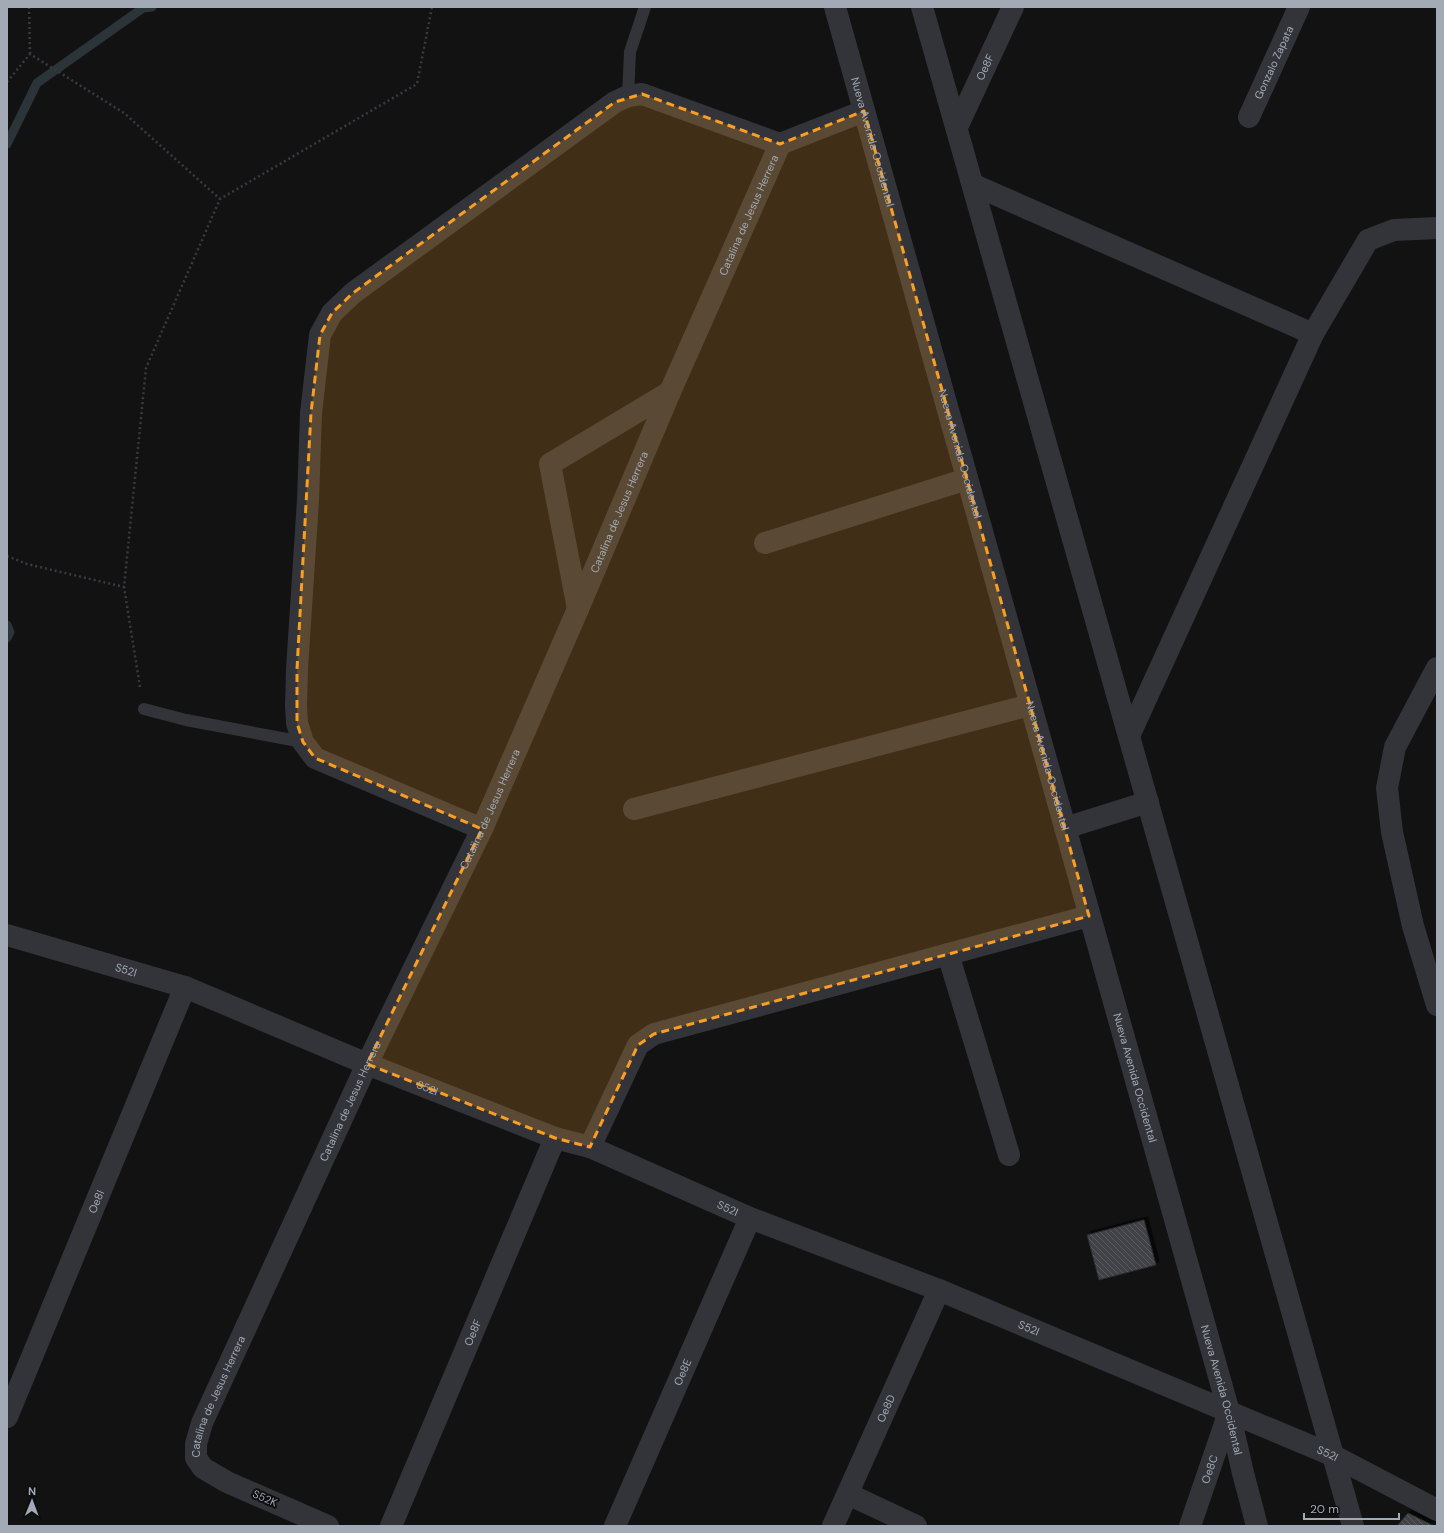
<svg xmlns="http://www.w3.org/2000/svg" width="1444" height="1533" viewBox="0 0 1444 1533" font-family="'DM Sans',sans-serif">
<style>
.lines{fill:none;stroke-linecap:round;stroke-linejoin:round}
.stream{stroke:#2a3439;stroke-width:9}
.building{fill:url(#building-back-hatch);stroke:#2c2c30;filter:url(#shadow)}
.path{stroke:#393b40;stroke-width:2.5;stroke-dasharray:2 3;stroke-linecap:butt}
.service{stroke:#333439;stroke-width:12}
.minor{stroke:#333439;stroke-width:22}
.marked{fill:#fa9f23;fill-opacity:0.2;stroke:#fa9f23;stroke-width:3;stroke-dasharray:8 5;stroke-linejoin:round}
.labels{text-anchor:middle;stroke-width:4;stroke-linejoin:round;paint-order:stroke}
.street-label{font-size:11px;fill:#a2aab5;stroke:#0d0d0e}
</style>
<defs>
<pattern id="building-back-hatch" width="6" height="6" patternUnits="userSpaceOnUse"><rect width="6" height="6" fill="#404247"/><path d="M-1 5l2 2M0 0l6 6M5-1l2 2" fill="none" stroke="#585b5f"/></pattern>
<filter id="shadow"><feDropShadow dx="3.5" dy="-3.5" stdDeviation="0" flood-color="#0009"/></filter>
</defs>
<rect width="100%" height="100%" fill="#121213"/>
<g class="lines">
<g class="stream">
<polyline points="7,144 37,83 143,8 152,7"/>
<polyline points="7,625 10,632 7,638"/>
</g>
</g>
<g class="building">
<polygon points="1144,1220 1156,1265 1099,1280 1087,1235"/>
<polygon points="1408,1513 1434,1526 1397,1526"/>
</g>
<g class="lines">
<g class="path">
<polyline points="29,7 30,54"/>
<polyline points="7,82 30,54 124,113 220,199"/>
<polyline points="7,556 27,564 124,587"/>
<polyline points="140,687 124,587 146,368 220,199 417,84 432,7"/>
</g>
<g class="service">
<polyline points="628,96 630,52 645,7"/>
<polyline points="144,709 186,720 303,742"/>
</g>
<g class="minor">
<path id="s1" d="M835 7 1229 1412 1243 1473 1257 1526"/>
<polyline points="922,7 1353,1526"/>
<path id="s2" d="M1249 117 1299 7"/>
<path id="s3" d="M957 127 1013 7"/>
<polyline points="974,185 1313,334"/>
<polyline points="765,543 967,479"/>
<polyline points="578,609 550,464 670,392"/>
<polyline points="1437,668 1395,747 1387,788 1392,832 1413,926 1437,1005"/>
<polyline points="1129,736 1313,334 1368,240 1394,230 1437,228"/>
<polyline points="634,809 1030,705"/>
<polyline points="1065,828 1148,802"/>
<polyline points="482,829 315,758 303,742 297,723 296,706 297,669 308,500 311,413 320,335 332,313 353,293 615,102 628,96 642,94 780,144 864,111"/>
<path id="s4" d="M7 935 185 987 367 1064 555 1138 590 1147 750 1218 939 1290 1332 1455 1437 1510"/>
<polyline points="948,954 1009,1155"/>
<polyline points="590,1147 638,1045 654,1034 1089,916"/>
<path id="s5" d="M7 1417 185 987"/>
<polyline points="848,1494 916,1526"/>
<path id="s6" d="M328 1526 227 1482 203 1468 196 1458V1444L202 1423 367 1064 482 829 578 609 670 392 780 144"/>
<path id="s7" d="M391 1526 555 1138"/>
<path id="s8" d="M615 1526 750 1218"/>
<path id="s9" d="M833 1526 939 1290"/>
<path id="s10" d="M1190 1526 1229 1412"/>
</g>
</g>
<path class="marked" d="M642 94 780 144 864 111 1089 916 654 1034 638 1045 590 1147 555 1138 367 1064 482 829 315 758 303 742 297 723V669L311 413 320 335 332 313 353 293 615 102Z"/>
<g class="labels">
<g class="street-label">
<text dy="4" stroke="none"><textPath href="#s2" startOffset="60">Gonzalo Zapata</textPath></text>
<text dy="4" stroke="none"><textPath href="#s3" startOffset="66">Oe8F</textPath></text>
<text dy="4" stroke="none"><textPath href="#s1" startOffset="140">Nueva Avenida Occidental</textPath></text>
<text dy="4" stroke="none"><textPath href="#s6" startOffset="1512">Catalina de Jesus Herrera</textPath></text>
<text dy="4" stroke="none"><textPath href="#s1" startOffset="464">Nueva Avenida Occidental</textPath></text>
<text dy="4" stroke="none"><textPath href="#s6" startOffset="1188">Catalina de Jesus Herrera</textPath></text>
<text dy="4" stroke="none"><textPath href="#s1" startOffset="788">Nueva Avenida Occidental</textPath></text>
<text dy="4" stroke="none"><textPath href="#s6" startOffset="864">Catalina de Jesus Herrera</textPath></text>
<text dy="4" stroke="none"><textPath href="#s4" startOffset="124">S52I</textPath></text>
<text dy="4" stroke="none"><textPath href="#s1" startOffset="1112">Nueva Avenida Occidental</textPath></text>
<text dy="4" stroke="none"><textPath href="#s4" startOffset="448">S52I</textPath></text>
<text dy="4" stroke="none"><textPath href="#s6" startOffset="540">Catalina de Jesus Herrera</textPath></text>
<text dy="4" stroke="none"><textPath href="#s5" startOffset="233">Oe8I</textPath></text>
<text dy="4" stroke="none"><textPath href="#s4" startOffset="772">S52I</textPath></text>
<text dy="4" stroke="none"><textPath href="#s4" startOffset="1096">S52I</textPath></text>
<text dy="4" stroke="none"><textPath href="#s7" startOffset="210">Oe8F</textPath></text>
<text dy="4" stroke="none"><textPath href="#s8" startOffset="168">Oe8E</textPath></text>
<text dy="4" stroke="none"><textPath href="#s1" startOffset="1436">Nueva Avenida Occidental</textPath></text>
<text dy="4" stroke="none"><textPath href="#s6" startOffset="216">Catalina de Jesus Herrera</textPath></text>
<text dy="4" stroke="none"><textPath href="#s9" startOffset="129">Oe8D</textPath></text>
<text dy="4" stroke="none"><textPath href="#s4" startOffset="1420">S52I</textPath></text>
<text dy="4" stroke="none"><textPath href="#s10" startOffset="60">Oe8C</textPath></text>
<text transform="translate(265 1498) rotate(24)" y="4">S52K</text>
</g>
</g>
<rect width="1444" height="1533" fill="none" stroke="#a2aab5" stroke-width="16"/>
<g transform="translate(32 1501) rotate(1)" stroke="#0d0d0e" stroke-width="3" paint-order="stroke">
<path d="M0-3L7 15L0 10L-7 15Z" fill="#a2aab5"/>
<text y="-6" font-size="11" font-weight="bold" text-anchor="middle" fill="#a2aab5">N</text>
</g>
<path d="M1304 1513v6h95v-6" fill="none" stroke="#a2aab5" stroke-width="2"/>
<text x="1310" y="1513" font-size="12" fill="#a2aab5" stroke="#0d0d0e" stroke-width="3" paint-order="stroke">20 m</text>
</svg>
